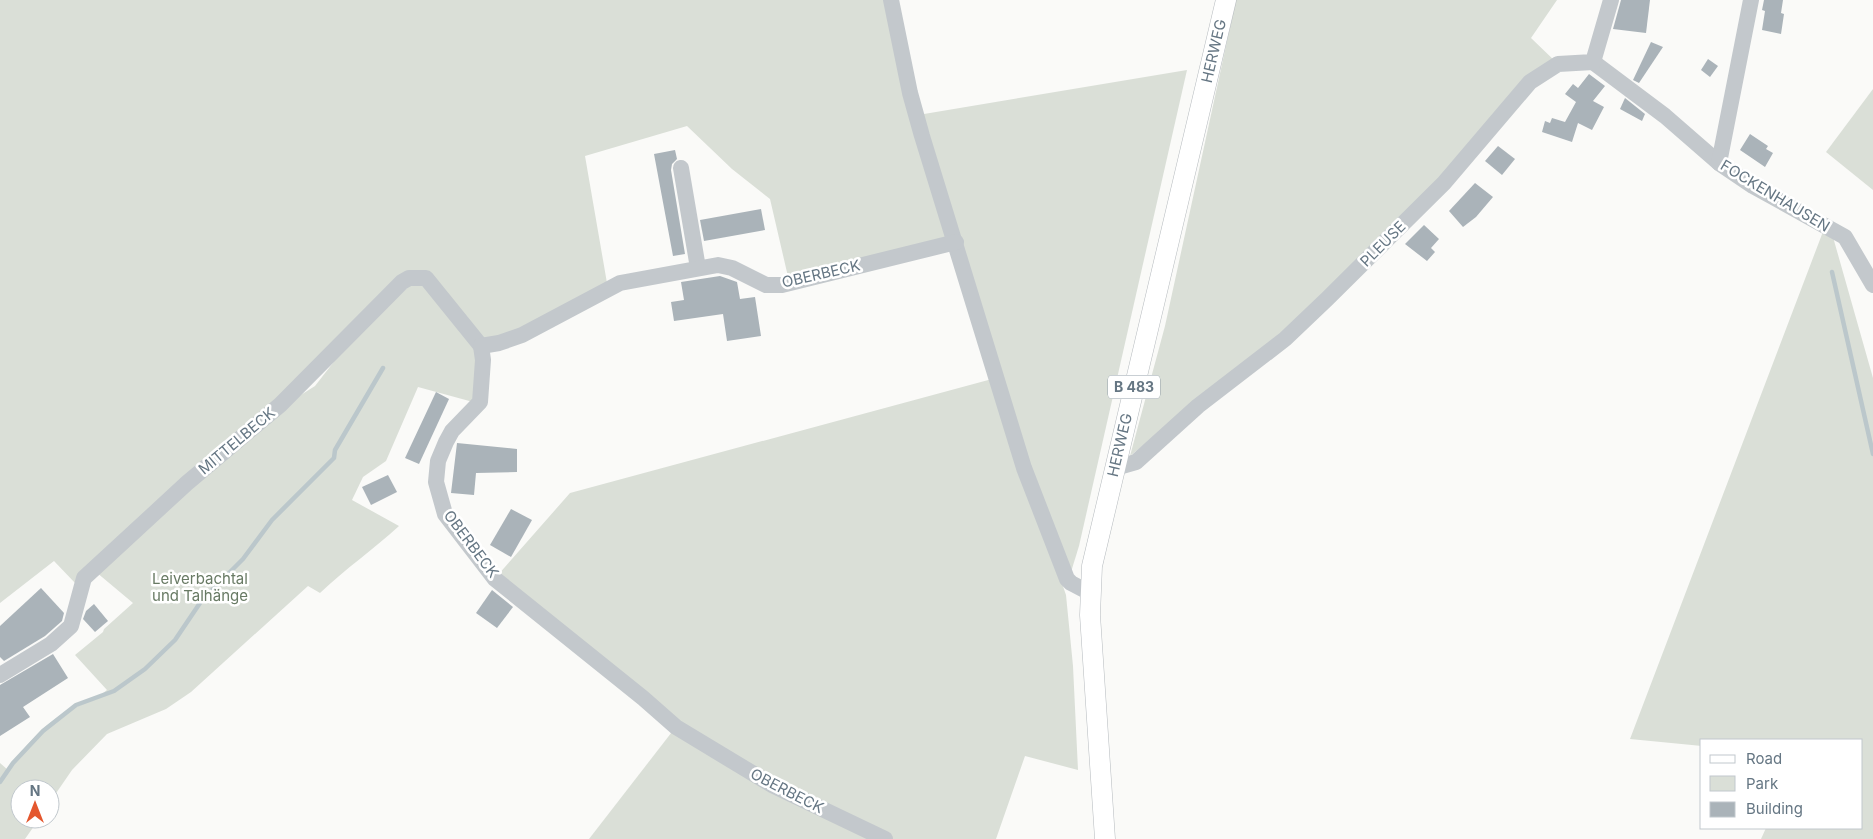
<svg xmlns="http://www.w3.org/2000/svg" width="1873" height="839" viewBox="0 0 1873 839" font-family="Inter,sans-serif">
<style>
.green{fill:#dadfd7}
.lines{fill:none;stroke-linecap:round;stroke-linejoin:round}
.stream{stroke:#bbc7cb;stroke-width:4.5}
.building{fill:#aab3b9}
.major-casing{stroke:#b5babe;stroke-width:21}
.minor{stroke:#c3c8cc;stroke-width:16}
.major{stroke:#fff;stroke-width:20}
.labels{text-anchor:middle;stroke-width:5;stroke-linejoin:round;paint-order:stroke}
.shield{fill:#fff;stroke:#939fa8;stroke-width:1}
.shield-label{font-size:14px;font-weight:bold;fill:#657683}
.street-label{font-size:15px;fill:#657683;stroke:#fff}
.park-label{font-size:15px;fill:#687a64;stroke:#fff}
</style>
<rect width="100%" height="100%" fill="#fafaf8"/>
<g class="green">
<path d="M0 0H887L949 240 789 281 770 199 732 169 687 126 585 156 607 283 479 352 473 402 418 387 386 461 363 477 352 500 399 526C374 549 345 569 320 593L308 586 191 692 166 709 107 734 72 770 50 802V789H20V819H39L25 839H0V763L8 770C22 749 46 722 69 710 82 704 95 700 107 690L75 655 103 632 104 629 133 603 96 572 296 398 315 386 357 332 421 276 383 300 76 584 54 561 0 603Z"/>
<polygon points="1236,0 1557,0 1531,38 1557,63 1324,299 1130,456 1165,326"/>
<polygon points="1187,70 1079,546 1071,572 1042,511 918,115"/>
<polygon points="1873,89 1873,190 1826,152"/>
<polygon points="1824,229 1833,237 1873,378 1873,839 1761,839 1766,828 1862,828 1862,740 1702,740 1702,746 1630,739"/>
<polygon points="992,379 1066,595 1073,666 1078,770 1025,756 996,839 890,839 727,758 497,576 570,493"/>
<polygon points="675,728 880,839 589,839"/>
</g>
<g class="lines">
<g class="stream">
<polyline points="1832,272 1873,454"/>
<polyline points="0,782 13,763 43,731 76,705 114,691 145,669 175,640 202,600 243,559 272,520 334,458 335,450 383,368"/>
</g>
</g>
<g class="building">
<polygon points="1621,0 1650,0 1646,33 1613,29"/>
<polygon points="1764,0 1783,0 1781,13 1784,14 1781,34 1762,30 1765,11 1762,10"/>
<polygon points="1651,42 1663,47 1639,83 1633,80"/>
<polygon points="1708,59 1718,66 1710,77 1701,70"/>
<polygon points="1589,74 1605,86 1593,101 1604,107 1592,130 1578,123 1572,142 1542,132 1545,121 1550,123 1552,118 1565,122 1576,102 1565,94 1573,84 1578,88"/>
<polygon points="1625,98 1645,114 1642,121 1620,109"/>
<polygon points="1750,134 1768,146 1766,149 1773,153 1765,167 1740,150"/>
<polygon points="1498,146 1515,159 1502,175 1485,161"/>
<polygon points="675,150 677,159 672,164 671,170 685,254 673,256 654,154"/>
<polygon points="1475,183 1493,197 1476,217 1463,227 1449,211"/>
<polygon points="761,209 765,230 704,241 700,220"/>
<polygon points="1424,225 1439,239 1431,248 1435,252 1427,261 1405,244"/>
<polygon points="720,276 737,282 740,299 755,297 761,336 727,341 723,314 674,321 671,302 684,300 681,282"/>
<polygon points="436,392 449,399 419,464 405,458"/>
<polygon points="457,443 517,449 517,472 476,473 474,495 451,493"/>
<polygon points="388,475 397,492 371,505 362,487"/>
<polygon points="511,509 532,520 511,557 490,545"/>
<polygon points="41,588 64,613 62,621 45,636 4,661 0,657 0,626"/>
<polygon points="492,590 513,607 497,628 476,613"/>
<polygon points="94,604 108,621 95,632 83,619 86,611"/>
<polygon points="53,654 68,678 23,707 30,717 0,736 0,685"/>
</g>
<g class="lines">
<defs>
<polyline id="major" points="1105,839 1090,615 1092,566 1226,0"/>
</defs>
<use href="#major" class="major-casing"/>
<g class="minor">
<polyline points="891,0 910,93 922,136 1024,468 1067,579 1071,583 1090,593"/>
<polyline points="1593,62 1665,116 1719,163 1753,186 1845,237 1873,285"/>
<polyline points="1719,163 1751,0"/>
<polyline points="681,168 698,268"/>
<polyline points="1115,468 1136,462 1198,406 1285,339 1327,299 1444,183 1530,82 1558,64 1593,62 1611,0"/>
<polyline points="0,675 51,644 71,626 84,578 187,483 280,405 402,282 409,278 426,278 481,346"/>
<polyline points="885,839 772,785 676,727 643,698 495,579 445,514 436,482 438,461 446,442 452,431 480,402 483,360 481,346 499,343 522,335 620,283 718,265 732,268 766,285 782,285 956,242"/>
</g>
<use href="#major" class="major"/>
</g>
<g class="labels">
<rect class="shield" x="1108" y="375.5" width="52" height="23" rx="4"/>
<g class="shield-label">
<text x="1134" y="392">B 483</text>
</g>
<g class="street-label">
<text transform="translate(1214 51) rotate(-77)" y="5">HERWEG</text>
<text transform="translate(1775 196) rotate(31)" y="5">FOCKENHAUSEN</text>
<text transform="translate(1383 244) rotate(-45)" y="5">PLEUSE</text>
<text transform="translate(821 274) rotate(-13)" y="5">OBERBECK</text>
<text transform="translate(237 441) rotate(-40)" y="5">MITTELBECK</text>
<text transform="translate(1120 445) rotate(-77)" y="5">HERWEG</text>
<text transform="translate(471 544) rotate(53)" y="5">OBERBECK</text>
<text transform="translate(787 791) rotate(27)" y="5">OBERBECK</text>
</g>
<g class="park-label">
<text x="200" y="584">Leiverbachtal<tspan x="200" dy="17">und Talhänge</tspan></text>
</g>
</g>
<rect x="1700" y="739" width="162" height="90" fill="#ffffff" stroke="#c1c8cd"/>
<rect x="1710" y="755" width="25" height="8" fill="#ffffff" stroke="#c1c8cd"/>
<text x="1746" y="764" font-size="15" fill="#657683">Road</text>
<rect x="1710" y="776" width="25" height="15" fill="#dadfd7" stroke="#c1c8cd"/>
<text x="1746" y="789" font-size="15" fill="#657683">Park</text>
<rect x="1710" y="802" width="25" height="15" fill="#aab3b9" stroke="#c1c8cd"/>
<text x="1746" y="814" font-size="15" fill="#657683">Building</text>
<g transform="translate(35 804)"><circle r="24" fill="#ffffff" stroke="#c1c8cd"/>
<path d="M0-4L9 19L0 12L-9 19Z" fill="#e4572e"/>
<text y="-8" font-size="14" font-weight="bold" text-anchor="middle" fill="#657683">N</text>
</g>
</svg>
